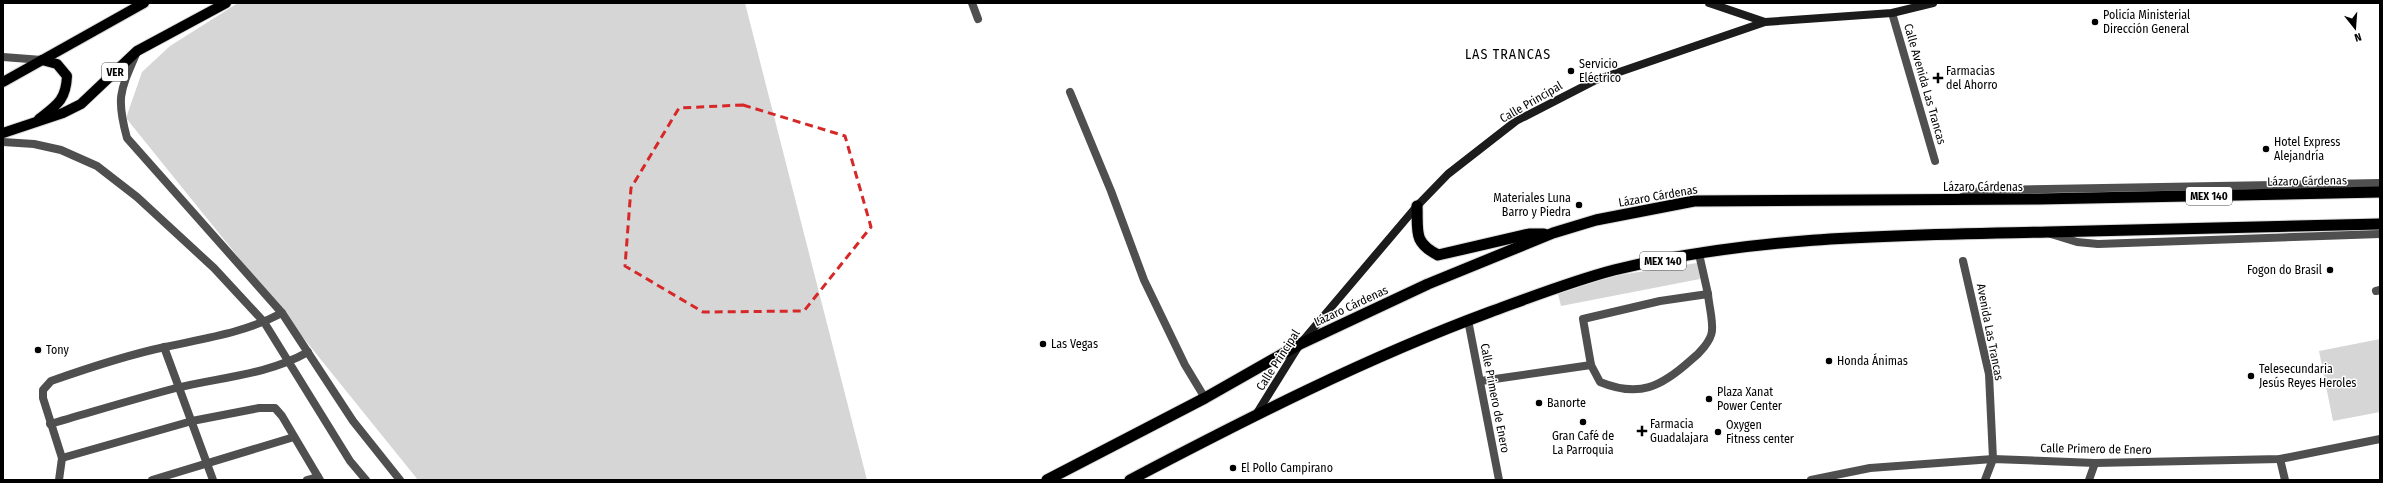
<svg xmlns="http://www.w3.org/2000/svg" width="2383" height="483" viewBox="0 0 2383 483" font-family="'Fira Sans Condensed',sans-serif">
<style>
.green{fill:#d6d6d6}
.lines{fill:none;stroke-linecap:round;stroke-linejoin:round}
.primary-casing{stroke:#dbdbdb;stroke-width:12}
.trunk-casing{stroke:#dbdbdb;stroke-width:13}
.service{stroke:#4f4f4f;stroke-width:8}
.pedestrian{stroke:#4f4f4f;stroke-width:8}
.minor{stroke:#4f4f4f;stroke-width:8}
.tertiary{stroke:#4f4f4f;stroke-width:8}
.secondary{stroke:#1c1c1c;stroke-width:8}
.primary{stroke:#000;stroke-width:10}
.trunk{stroke:#000;stroke-width:11}
.marked{fill:none;stroke:#d62828;stroke-width:3;stroke-dasharray:8 5;stroke-linejoin:round}
.poi-dot{fill:#000;stroke:#fff;stroke-width:1.5}
.labels{text-anchor:middle;stroke-width:3;stroke-linejoin:round;paint-order:stroke}
.shield{fill:#fff;stroke:#4c4c4c;stroke-width:1}
.shield-label{font-size:11px;font-weight:bold;fill:#000}
.poi-label{font-size:12px;fill:#000;stroke:#fff;text-anchor:start}
.street-label{font-size:12px;fill:#000;stroke:#fff}
.quarter-label{font-size:14px;letter-spacing:1px;fill:#000;stroke:#fff}
</style>
<rect width="100%" height="100%" fill="#fff"/>
<g class="green">
<polygon points="238,3 745,3 867,480 418,480 126,118 142,72 170,46"/>
<polygon points="1697,263 1700,279 1561,306 1558,294 1613,276"/>
<polygon points="2380,339 2380,412 2333,421 2319,351"/>
</g>
<g class="lines">
<defs>
<g id="primary">
<polyline points="3,82 144,3"/>
<path d="M39 119C57 105 66 100 67 76L57 64 42 60"/>
<polyline points="3,133 63,113 81,104 137,51 226,3"/>
</g>
<g id="trunk">
<path d="M1417 206C1418 232 1413 242 1438 255L1529 234H1544"/>
<polyline points="1047,480 1205,398 1300,344 1428,284 1553,233 1596,220 1694,201 2038,199 2380,192"/>
<path d="M1130 480C1248 418 1366 358 1490 312 1531 297 1572 281 1614 270 1756 235 1903 235 2048 232 2158 230 2269 227 2380 224"/>
</g>
</defs>
<use href="#primary" class="primary-casing"/>
<use href="#trunk" class="trunk-casing"/>
<g class="service">
<polyline points="1699,254 1708,294"/>
<polyline points="2376,291 2380,290"/>
<path d="M1708 294C1709 306 1713 319 1712 331 1711 341 1699 354 1691 360 1661 387 1639 398 1600 382L1591 365 1583 319 1660 301Z"/>
<polyline points="164,347 213,480"/>
<polyline points="1481,381 1591,365"/>
<path d="M50 424C92 412 134 399 176 388 221 377 267 375 308 352"/>
<polyline points="62,458 192,421 259,408 275,408 282,416 320,480"/>
<path d="M59 480 62 458 43 398V390L51 381C88 368 127 355 165 347 206 338 244 333 282 313"/>
<polyline points="152,480 294,437"/>
<polyline points="307,480 318,477"/>
</g>
<polyline class="pedestrian" points="1892,13 1935,161"/>
<g class="minor">
<polyline points="972,3 978,19"/>
<path d="M136 54C120 91 116 98 127 138L282 313 353 421 400 480"/>
<polyline points="1070,92 1111,191 1144,280 1185,365 1205,398"/>
<polyline points="3,142 34,144 61,150 97,166 137,197 214,268 264,322 350,461 366,480"/>
<polyline points="1963,261 1989,374 1993,459 1985,480"/>
<polyline points="1468,320 1499,480"/>
<polyline points="2280,459 2285,480"/>
<polyline points="1811,480 1870,468 1993,459 2095,463 2280,459 2380,439"/>
<polyline points="2089,480 2095,463"/>
</g>
<g class="tertiary">
<polyline points="3,57 42,60"/>
<polyline points="1960,198 1974,192 1992,190 2380,183"/>
<polyline points="2051,234 2077,242 2098,244 2380,234"/>
</g>
<g class="secondary">
<polyline points="1709,3 1765,22"/>
<polyline points="1257,413 1300,344 1417,206 1448,174 1516,121 1596,80 1765,22 1892,13 1933,3"/>
</g>
<use href="#primary" class="primary"/>
<use href="#trunk" class="trunk"/>
</g>
<path class="marked" d="M743 105 845 136 871 227 804 311 703 312 625 266 631 188 679 108Z"/>
<g class="poi-dot">
<circle cx="2095" cy="22" r="4"/>
<circle cx="1571" cy="71" r="4"/>
<path d="M1936 72h4v4h4v4h-4v4h-4v-4h-4v-4h4z"/>
<circle cx="2266" cy="149" r="4"/>
<circle cx="1579" cy="205" r="4"/>
<circle cx="2330" cy="270" r="4"/>
<circle cx="1043" cy="344" r="4"/>
<circle cx="38" cy="350" r="4"/>
<circle cx="1829" cy="361" r="4"/>
<circle cx="2251" cy="376" r="4"/>
<circle cx="1709" cy="399" r="4"/>
<circle cx="1539" cy="403" r="4"/>
<circle cx="1583" cy="422" r="4"/>
<path d="M1640 425h4v4h4v4h-4v4h-4v-4h-4v-4h4z"/>
<circle cx="1718" cy="432" r="4"/>
<circle cx="1233" cy="468" r="4"/>
</g>
<g class="labels">
<g class="shield">
<rect x="102" y="63" width="26" height="18" rx="3"/>
<rect x="2186" y="187" width="46" height="18" rx="3"/>
<rect x="1640" y="252" width="46" height="18" rx="3"/>
</g>
<g class="shield-label">
<text x="115" y="76">VER</text>
<text x="2209" y="200">MEX 140</text>
<text x="1663" y="265">MEX 140</text>
</g>
<g class="poi-label">
<text x="2103" y="19">Policía Ministerial<tspan x="2103" dy="14">Dirección General</tspan></text>
<text x="1579" y="68">Servicio<tspan x="1579" dy="14">Eléctrico</tspan></text>
<text x="1946" y="75">Farmacias<tspan x="1946" dy="14">del Ahorro</tspan></text>
<text x="2274" y="146">Hotel Express<tspan x="2274" dy="14">Alejandría</tspan></text>
<text x="1571" y="202" text-anchor="end">Materiales Luna<tspan x="1571" dy="14">Barro y Piedra</tspan></text>
<text x="2322" y="274" text-anchor="end">Fogon do Brasil</text>
<text x="1051" y="348">Las Vegas</text>
<text x="46" y="354">Tony</text>
<text x="1837" y="365">Honda Ánimas</text>
<text x="2259" y="373">Telesecundaria<tspan x="2259" dy="14">Jesús Reyes Heroles</tspan></text>
<text x="1717" y="396">Plaza Xanat<tspan x="1717" dy="14">Power Center</tspan></text>
<text x="1547" y="407">Banorte</text>
<text x="1650" y="428">Farmacia<tspan x="1650" dy="14">Guadalajara</tspan></text>
<text x="1726" y="429">Oxygen<tspan x="1726" dy="14">Fitness center</tspan></text>
<text x="1583" y="440" text-anchor="middle">Gran Café de<tspan x="1583" dy="14">La Parroquia</tspan></text>
<text x="1241" y="472">El Pollo Campirano</text>
</g>
<g class="street-label">
<text transform="translate(1925 84) rotate(74)" y="4">Calle Avenida Las Trancas</text>
<text transform="translate(1531 102) rotate(-30)" y="4">Calle Principal</text>
<text transform="translate(2307 181) rotate(-1)" y="4">Lázaro Cárdenas</text>
<text x="1983" y="191">Lázaro Cárdenas</text>
<text transform="translate(1658 196) rotate(-10)" y="4">Lázaro Cárdenas</text>
<text transform="translate(1351 306) rotate(-25)" y="4">Lázaro Cárdenas</text>
<text transform="translate(1990 332) rotate(79)" y="4">Avenida Las Trancas</text>
<text transform="translate(1278 360) rotate(-57)" y="4">Calle Principal</text>
<text transform="translate(1495 398) rotate(79)" y="4">Calle Primero de Enero</text>
<text transform="translate(2096 449) rotate(1)" y="4">Calle Primero de Enero</text>
</g>
<g class="quarter-label">
<text x="1508" y="59">LAS TRANCAS</text>
</g>
</g>
<rect width="2383" height="483" fill="none" stroke="#000000" stroke-width="8"/>
<g transform="translate(2355 28) rotate(163)" stroke="#ffffff" stroke-width="3" paint-order="stroke">
<path d="M0-3L7 15L0 10L-7 15Z" fill="#000000"/>
<text y="-6" font-size="11" font-weight="bold" text-anchor="middle" fill="#000000">N</text>
</g>
</svg>
